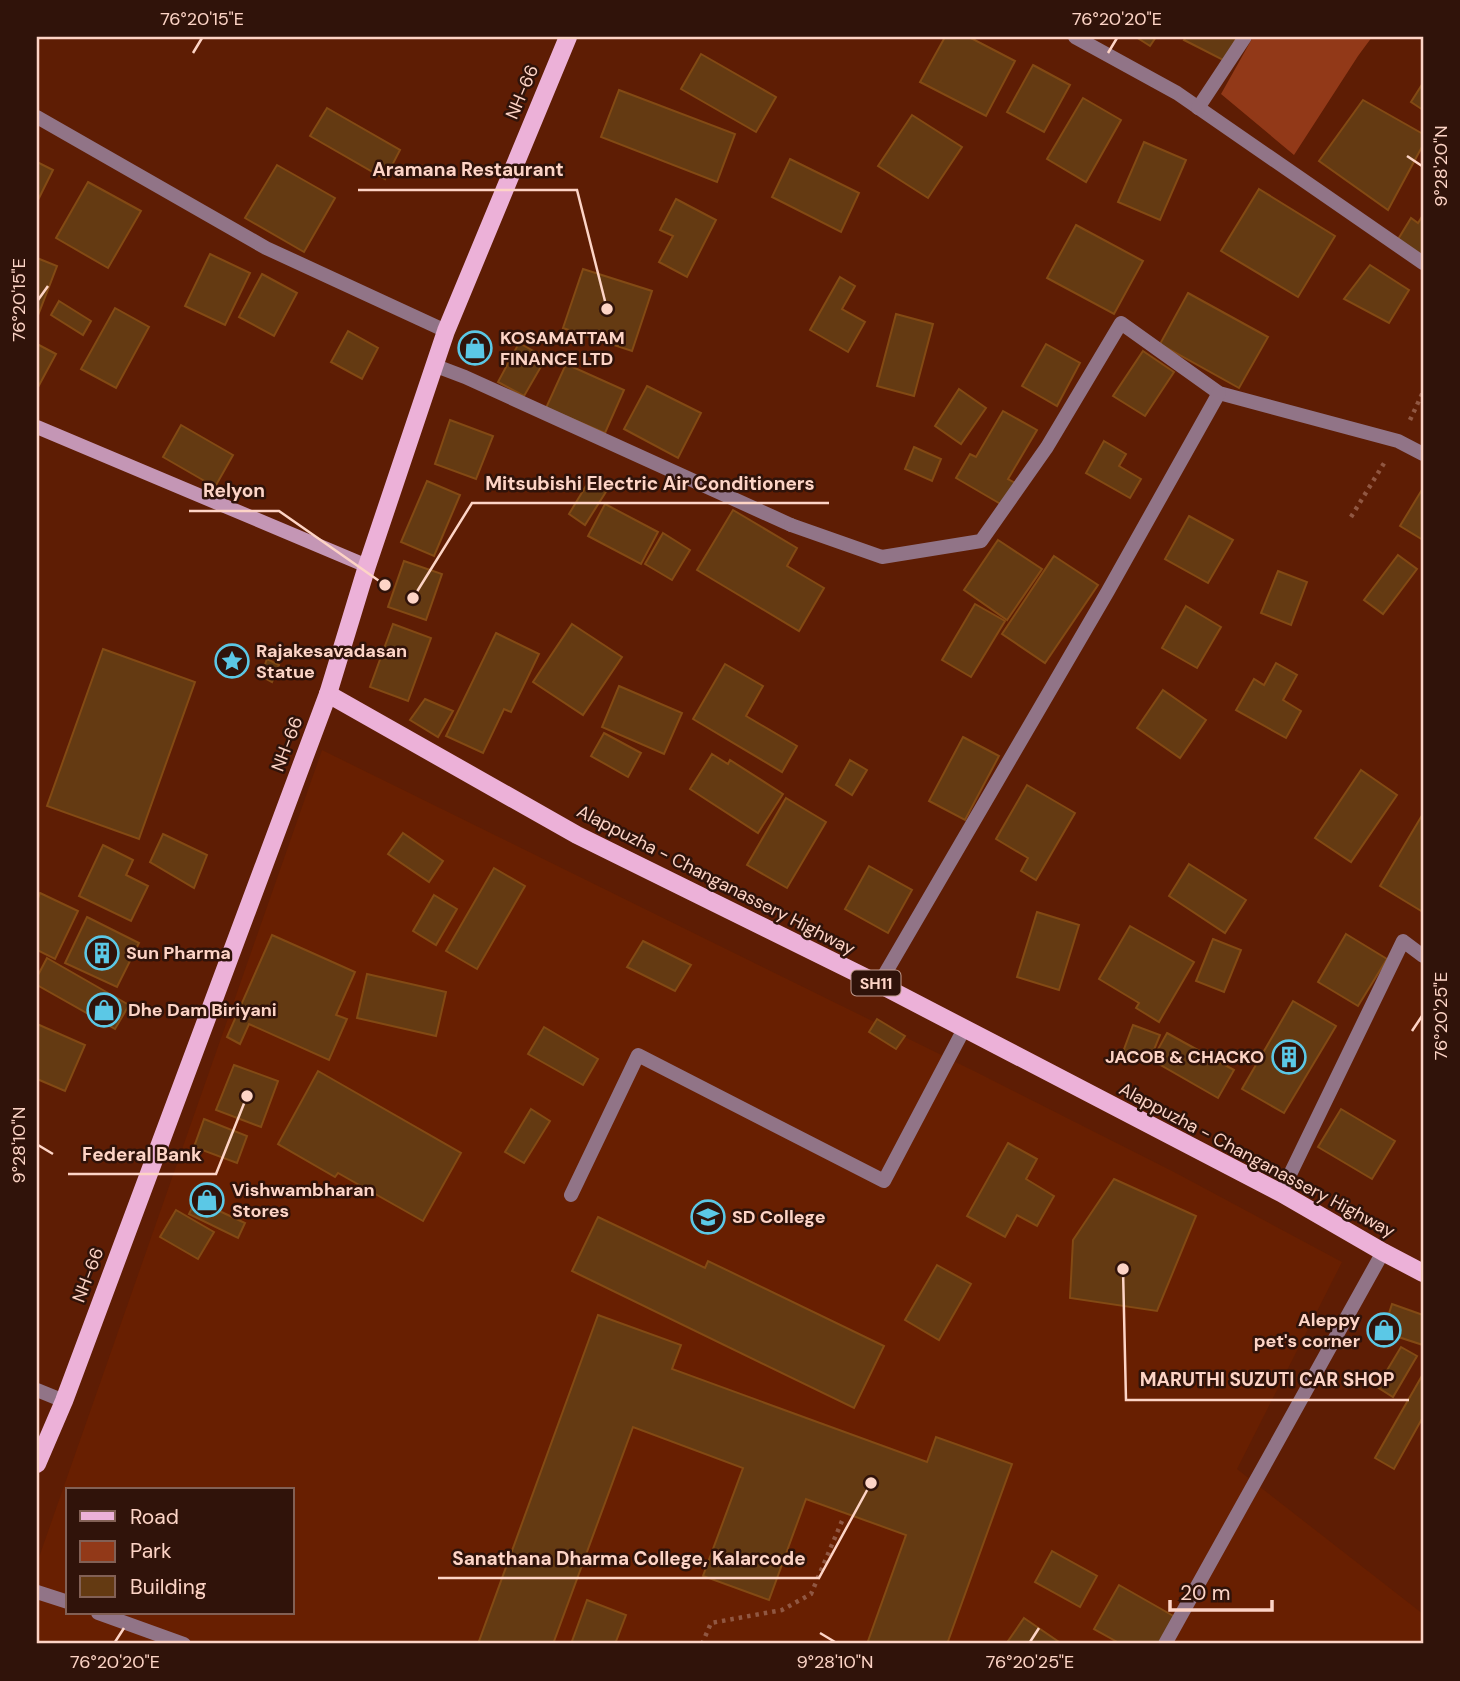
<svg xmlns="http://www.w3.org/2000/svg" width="1460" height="1681" viewBox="0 0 1460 1681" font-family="'DM Sans',sans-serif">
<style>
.built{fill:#681f01;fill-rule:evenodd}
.green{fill:#923918}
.building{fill:#643a12;stroke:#834a14;stroke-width:2}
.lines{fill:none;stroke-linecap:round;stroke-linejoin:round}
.path{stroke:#905742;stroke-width:4.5;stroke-dasharray:3.5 5;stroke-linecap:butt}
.lane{stroke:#917487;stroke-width:14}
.street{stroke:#917487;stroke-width:14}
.secondary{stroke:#c496b5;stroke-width:14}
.primary{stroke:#ecb1d8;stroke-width:18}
.ticks{fill:none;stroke:#fdd4c6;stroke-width:2.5}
.labels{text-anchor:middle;stroke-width:5;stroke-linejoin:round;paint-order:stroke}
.shield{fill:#30130a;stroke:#c09a8e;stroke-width:2}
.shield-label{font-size:16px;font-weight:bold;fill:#fdd4c6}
.street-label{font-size:18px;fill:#fdd4c6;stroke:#30130a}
.poi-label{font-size:18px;font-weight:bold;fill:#fdd4c6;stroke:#30130a;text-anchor:start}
.leader{fill:none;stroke:#fdd4c6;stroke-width:2.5}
.callout-dot{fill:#fdd4c6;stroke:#30130a;stroke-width:2.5}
.callout-label{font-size:19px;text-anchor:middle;font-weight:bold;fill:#fdd4c6;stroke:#30130a;stroke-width:5;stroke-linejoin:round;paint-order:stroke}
.neatline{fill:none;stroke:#fdd4c6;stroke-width:2.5}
.ticks-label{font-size:18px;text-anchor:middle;fill:#fdd4c6}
</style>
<rect width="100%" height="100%" fill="#5e1d04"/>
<path class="built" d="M322 750 978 1073 1174 1172 1342 1262 1237 1469 1423 1614V1644H37V1563ZM68 1490H292V1613H68Z"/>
<polygon class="green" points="1253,37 1372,37 1358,56 1294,155 1221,94"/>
<g class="building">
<polygon points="945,37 969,37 1015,61 986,116 920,82"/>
<polygon points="1136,37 1156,37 1150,46"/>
<polygon points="1186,37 1237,37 1225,61 1184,40"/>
<polygon points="701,54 776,97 756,132 681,89"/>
<polygon points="1033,65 1070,85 1044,132 1007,112"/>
<polygon points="1423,83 1423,110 1411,102"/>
<polygon points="619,90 735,134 717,182 601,137"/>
<polygon points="1083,98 1121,120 1086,182 1047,159"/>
<polygon points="1363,100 1423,134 1423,145 1388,210 1319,161"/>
<polygon points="327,108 400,150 385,179 310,136"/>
<polygon points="912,115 962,147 928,198 878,166"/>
<polygon points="1144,142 1186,160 1160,220 1118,202"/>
<polygon points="790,159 859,193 841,232 772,197"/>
<polygon points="37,162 53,170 37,202"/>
<polygon points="277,165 335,198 304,252 245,218"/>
<polygon points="88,182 141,211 108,268 56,238"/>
<polygon points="1259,189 1335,236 1298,297 1221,251"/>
<polygon points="676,199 716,220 687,277 659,262 673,236 660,230"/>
<polygon points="1423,215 1423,257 1397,241 1411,218 1418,223"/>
<polygon points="1076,225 1143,261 1114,314 1047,278"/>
<polygon points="210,254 250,273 225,325 185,306"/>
<polygon points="37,258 57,266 37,318"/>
<polygon points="1370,265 1409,290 1389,323 1344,299"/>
<polygon points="583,269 652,291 632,351 563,328"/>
<polygon points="262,274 297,293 274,336 239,317"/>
<polygon points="840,277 855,286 842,309 865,322 848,352 810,330"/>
<polygon points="1188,293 1268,337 1239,388 1160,344"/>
<polygon points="59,301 91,321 83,335 51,315"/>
<polygon points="115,308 149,327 116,388 81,369"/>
<polygon points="896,314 933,324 914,396 877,386"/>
<polygon points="348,331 378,348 362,379 331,362"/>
<polygon points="519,343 546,358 524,396 498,382"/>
<polygon points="37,344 56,354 37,389"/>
<polygon points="1046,344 1080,363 1057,406 1022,386"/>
<polygon points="1143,351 1174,372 1145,416 1113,396"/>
<polygon points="566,364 624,390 605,433 546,408"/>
<polygon points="647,386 701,413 678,458 624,429"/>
<polygon points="959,389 986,408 961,444 935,426"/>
<polygon points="1003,411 1037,430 1008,479 1017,484 1004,506 956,478 970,454 976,457"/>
<polygon points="450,420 493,436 476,479 435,464"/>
<polygon points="181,425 233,455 215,487 163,457"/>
<polygon points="1104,441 1126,454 1119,466 1141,479 1130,498 1086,473"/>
<polygon points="914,447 941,459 932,481 905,469"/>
<polygon points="592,476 609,487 585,525 569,514"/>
<polygon points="427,481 460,495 434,556 401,542"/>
<polygon points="1423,488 1423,540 1400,526"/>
<polygon points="605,504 658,532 641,564 588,536"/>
<polygon points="733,510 797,548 787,566 824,588 799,631 697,570"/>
<polygon points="1189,516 1233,540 1208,583 1165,559"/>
<polygon points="663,533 690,550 672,580 645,564"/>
<polygon points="998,540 1042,569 1007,620 964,590"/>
<polygon points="1398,555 1417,569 1383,614 1364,600"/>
<polygon points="1054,556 1098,585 1045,663 1002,634"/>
<polygon points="404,561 442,574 426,620 388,607"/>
<polygon points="1278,571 1307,582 1291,625 1261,613"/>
<polygon points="975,604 1005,621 971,677 942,660"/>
<polygon points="1186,606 1221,627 1197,668 1162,648"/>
<polygon points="393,624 431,638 408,701 370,687"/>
<polygon points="572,624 622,657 583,715 533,682"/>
<polygon points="496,633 539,654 511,712 504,709 483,753 446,736"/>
<polygon points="103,649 195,682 139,839 47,806"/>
<polygon points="267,659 279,665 272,682 261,676"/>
<polygon points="1276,663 1297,675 1283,700 1301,711 1286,738 1236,710 1254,679 1264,685"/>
<polygon points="725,664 763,686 746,716 797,746 782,772 693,719"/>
<polygon points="619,686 682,713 664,754 602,727"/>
<polygon points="1163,690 1206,720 1180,758 1137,728"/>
<polygon points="425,699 453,711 438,737 410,720"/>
<polygon points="604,733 641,753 628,777 591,756"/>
<polygon points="963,737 999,756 965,820 929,801"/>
<polygon points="712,754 728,764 730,760 783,794 758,833 690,789"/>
<polygon points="850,760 867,770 852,795 836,785"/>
<polygon points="1361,770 1397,795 1351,862 1315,838"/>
<polygon points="1027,785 1075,813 1036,880 1021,871 1028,858 996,839"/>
<polygon points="786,798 826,822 787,888 747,865"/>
<polygon points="1421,817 1423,819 1423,912 1380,886"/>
<polygon points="403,833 443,861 429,882 388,854"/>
<polygon points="163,834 207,855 194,888 150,862"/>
<polygon points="103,845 133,860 126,875 148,886 131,921 79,896"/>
<polygon points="1189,864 1246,900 1225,933 1169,896"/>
<polygon points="869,866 912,890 888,933 845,909"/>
<polygon points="494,868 525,886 477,969 446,951"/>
<polygon points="40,893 78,911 55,959 37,950 37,901"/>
<polygon points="434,895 457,909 436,945 413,931"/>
<polygon points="1037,912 1079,925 1059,990 1017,977"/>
<polygon points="87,917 139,943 117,987 65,963"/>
<polygon points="1130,926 1194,962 1159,1022 1136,1008 1139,1003 1099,979"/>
<polygon points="1346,934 1387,959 1358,1006 1318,982"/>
<polygon points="272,935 355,972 336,1015 347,1019 329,1060 249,1024 240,1044 227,1037"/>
<polygon points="1213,939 1241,950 1224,992 1196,981"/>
<polygon points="643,941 691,965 675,991 627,967"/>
<polygon points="47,958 129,1005 115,1029 37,985 37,977"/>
<polygon points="367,974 446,992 436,1036 357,1018"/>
<polygon points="1293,1001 1336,1026 1284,1113 1242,1089"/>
<polygon points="877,1019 905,1036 896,1049 869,1032"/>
<polygon points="37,1024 85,1045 65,1091 37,1079"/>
<polygon points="1133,1025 1160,1035 1149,1062 1123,1052"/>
<polygon points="544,1027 598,1059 583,1085 528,1054"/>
<polygon points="1167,1033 1234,1070 1218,1098 1152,1060"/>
<polygon points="234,1065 278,1081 261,1127 216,1110"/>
<polygon points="318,1071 461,1153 423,1221 338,1173 335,1177 278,1144"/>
<polygon points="531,1109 550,1121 524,1163 505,1152"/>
<polygon points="1341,1109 1395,1141 1372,1179 1318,1147"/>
<polygon points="204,1119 247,1136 237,1163 194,1147"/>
<polygon points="1008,1143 1037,1159 1026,1179 1054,1196 1037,1226 1017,1215 1005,1237 967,1216"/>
<polygon points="1114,1179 1196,1216 1157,1311 1070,1298 1073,1240"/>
<polygon points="196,1200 245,1223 238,1238 189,1214"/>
<polygon points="176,1210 214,1232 198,1259 160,1237"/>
<polygon points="598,1217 705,1268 708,1261 884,1346 854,1408 572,1271"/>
<polygon points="937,1265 971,1284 939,1340 905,1320"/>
<polygon points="1392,1304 1423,1315 1423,1345 1383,1332"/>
<polygon points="598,1315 681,1345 672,1369 927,1462 936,1437 1012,1464 947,1644 867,1644 906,1535 806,1499 769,1600 703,1576 743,1468 633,1427 553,1644 478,1644"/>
<polygon points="1401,1347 1417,1356 1393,1397 1377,1387"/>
<polygon points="1423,1374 1423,1417 1394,1469 1375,1458"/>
<polygon points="1052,1551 1097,1576 1080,1607 1035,1582"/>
<polygon points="1119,1585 1177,1618 1162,1644 1121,1644 1094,1629"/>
<polygon points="587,1600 626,1615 615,1644 571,1644"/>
<polygon points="1024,1618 1062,1644 1006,1644"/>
</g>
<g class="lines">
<g class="path">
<polyline points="1410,420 1423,392"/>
<polyline points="1351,517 1386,460"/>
<polyline points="702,1644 711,1623 782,1610 811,1594 842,1521"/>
</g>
<g class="lane">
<polyline points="436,366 465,377 791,525"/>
<polyline points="571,1195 638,1055 884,1181 964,1029"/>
<polyline points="37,1592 68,1602"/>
<polyline points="98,1613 184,1644"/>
</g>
<g class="street">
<polyline points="1075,37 1177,93 1423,263"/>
<polyline points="1198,108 1245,37"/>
<polyline points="37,117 266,248 446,331"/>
<polyline points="791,525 882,557 981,541 1047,447 1121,323 1219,393 1398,441 1423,454"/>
<polyline points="879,984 1108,591 1219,393"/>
<polyline points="1281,1193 1403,941 1423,956"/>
<polyline points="37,1390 64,1401"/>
<polyline points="1165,1644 1383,1252"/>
</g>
<polyline class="secondary" points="37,427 367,566"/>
<g class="primary">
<polyline points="328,694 577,835 879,984 1281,1193 1383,1252 1423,1273"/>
<polyline points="37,1464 64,1401 328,694 367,566 446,331 568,37"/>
</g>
</g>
<path class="ticks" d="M193 53 202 38M1108 53 1117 38M1407 156 1422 166M38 300 48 286M1412 1031 1422 1016M38 1145 53 1154M820 1633 835 1642M115 1642 124 1628M1030 1642 1039 1628"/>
<defs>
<symbol id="shop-ring" viewBox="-11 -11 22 22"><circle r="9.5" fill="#30130a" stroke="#5bc8e6" stroke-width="1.5"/><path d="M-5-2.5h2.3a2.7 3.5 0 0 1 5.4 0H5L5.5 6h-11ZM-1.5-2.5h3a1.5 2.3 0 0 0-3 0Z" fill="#5bc8e6"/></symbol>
<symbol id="sight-ring" viewBox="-11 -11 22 22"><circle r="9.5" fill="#30130a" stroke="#5bc8e6" stroke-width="1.5"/><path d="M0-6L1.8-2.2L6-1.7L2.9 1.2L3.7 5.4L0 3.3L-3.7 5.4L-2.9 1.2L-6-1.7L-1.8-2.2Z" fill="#5bc8e6"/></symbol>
<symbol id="building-ring" viewBox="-11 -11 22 22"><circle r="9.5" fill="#30130a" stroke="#5bc8e6" stroke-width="1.5"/><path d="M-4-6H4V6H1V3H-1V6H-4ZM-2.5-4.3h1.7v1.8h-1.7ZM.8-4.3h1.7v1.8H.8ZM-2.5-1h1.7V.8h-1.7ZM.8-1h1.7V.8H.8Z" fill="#5bc8e6"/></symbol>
<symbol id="university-ring" viewBox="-11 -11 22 22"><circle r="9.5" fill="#30130a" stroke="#5bc8e6" stroke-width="1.5"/><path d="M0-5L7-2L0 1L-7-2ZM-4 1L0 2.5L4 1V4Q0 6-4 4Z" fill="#5bc8e6"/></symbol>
</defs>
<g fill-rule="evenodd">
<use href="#shop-ring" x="456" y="329" width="38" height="38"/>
<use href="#sight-ring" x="213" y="642" width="38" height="38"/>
<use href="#building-ring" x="83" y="934" width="38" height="38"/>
<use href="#shop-ring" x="85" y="991" width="38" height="38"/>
<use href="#building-ring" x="1270" y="1038" width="38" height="38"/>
<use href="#shop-ring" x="188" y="1181" width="38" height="38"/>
<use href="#university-ring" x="689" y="1198" width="38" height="38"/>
<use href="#shop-ring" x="1365" y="1311" width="38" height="38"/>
</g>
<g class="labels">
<rect class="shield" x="851.5" y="970.5" width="49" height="25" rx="5"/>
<g class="shield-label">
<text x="876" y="989">SH11</text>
</g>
<g class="street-label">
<text transform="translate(522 92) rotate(-67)" y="6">NH-66</text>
<text transform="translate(287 744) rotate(-69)" y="6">NH-66</text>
<text transform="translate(716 880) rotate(27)" y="6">Alappuzha - Changanassery Highway</text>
<text transform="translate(1257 1160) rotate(28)" y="6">Alappuzha - Changanassery Highway</text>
<text transform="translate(88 1275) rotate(-69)" y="6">NH-66</text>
</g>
<g class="poi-label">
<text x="500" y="344">KOSAMATTAM<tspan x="500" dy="21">FINANCE LTD</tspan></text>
<text x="256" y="657">Rajakesavadasan<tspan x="256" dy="21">Statue</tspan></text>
<text x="126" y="959">Sun Pharma</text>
<text x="128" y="1016">Dhe Dam Biriyani</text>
<text x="1264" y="1063" text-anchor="end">JACOB &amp; CHACKO</text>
<text x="232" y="1196">Vishwambharan<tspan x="232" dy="21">Stores</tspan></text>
<text x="732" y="1223">SD College</text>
<text x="1360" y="1326" text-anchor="end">Aleppy<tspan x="1360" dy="21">pet's corner</tspan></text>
</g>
</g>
<path class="leader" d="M607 309L577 190H358M413 598L472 503H829M385 585L279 511H189M247 1096L216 1174H68M1123 1269L1126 1400H1409M871 1483L819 1578H438"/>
<g class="callout-dot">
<circle cx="607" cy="309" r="7"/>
<circle cx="413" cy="598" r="7"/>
<circle cx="385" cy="585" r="7"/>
<circle cx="247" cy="1096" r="7"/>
<circle cx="1123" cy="1269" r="7"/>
<circle cx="871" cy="1483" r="7"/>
</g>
<g class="callout-label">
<text x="468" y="176">Aramana Restaurant</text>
<text x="650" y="490">Mitsubishi Electric Air Conditioners</text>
<text x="234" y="497">Relyon</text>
<text x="142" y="1161">Federal Bank</text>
<text x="1267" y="1386">MARUTHI SUZUTI CAR SHOP</text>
<text x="629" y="1565">Sanathana Dharma College, Kalarcode</text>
</g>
<rect width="1460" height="1681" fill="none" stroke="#30130a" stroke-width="77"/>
<rect x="66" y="1488" width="228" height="126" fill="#30130a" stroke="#826055" stroke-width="2"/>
<rect x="80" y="1511" width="35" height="10" fill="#ecb1d8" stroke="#826055" stroke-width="2"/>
<text x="130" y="1524" font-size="21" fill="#fdd4c6">Road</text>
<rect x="80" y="1541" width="35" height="21" fill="#923918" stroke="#826055" stroke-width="2"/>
<text x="130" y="1558" font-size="21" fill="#fdd4c6">Park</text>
<rect x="80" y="1576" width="35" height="21" fill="#643a12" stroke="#826055" stroke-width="2"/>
<text x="130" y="1594" font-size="21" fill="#fdd4c6">Building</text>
<path d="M1170 1600v10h102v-10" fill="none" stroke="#fdd4c6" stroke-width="3.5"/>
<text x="1180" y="1600" font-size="21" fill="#fdd4c6" stroke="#30130a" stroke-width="5" paint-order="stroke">20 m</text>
<rect x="38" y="38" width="1384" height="1604" class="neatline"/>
<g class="ticks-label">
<text x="202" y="25">76°20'15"E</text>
<text x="1117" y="25">76°20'20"E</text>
<text transform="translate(1441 166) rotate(-90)" y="6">9°28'20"N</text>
<text transform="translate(19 300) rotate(-90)" y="6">76°20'15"E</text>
<text transform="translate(1441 1016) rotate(-90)" y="6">76°20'25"E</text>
<text transform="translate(19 1145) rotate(-90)" y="6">9°28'10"N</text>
<text x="115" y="1668">76°20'20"E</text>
<text x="835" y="1668">9°28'10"N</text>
<text x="1030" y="1668">76°20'25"E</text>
</g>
</svg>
